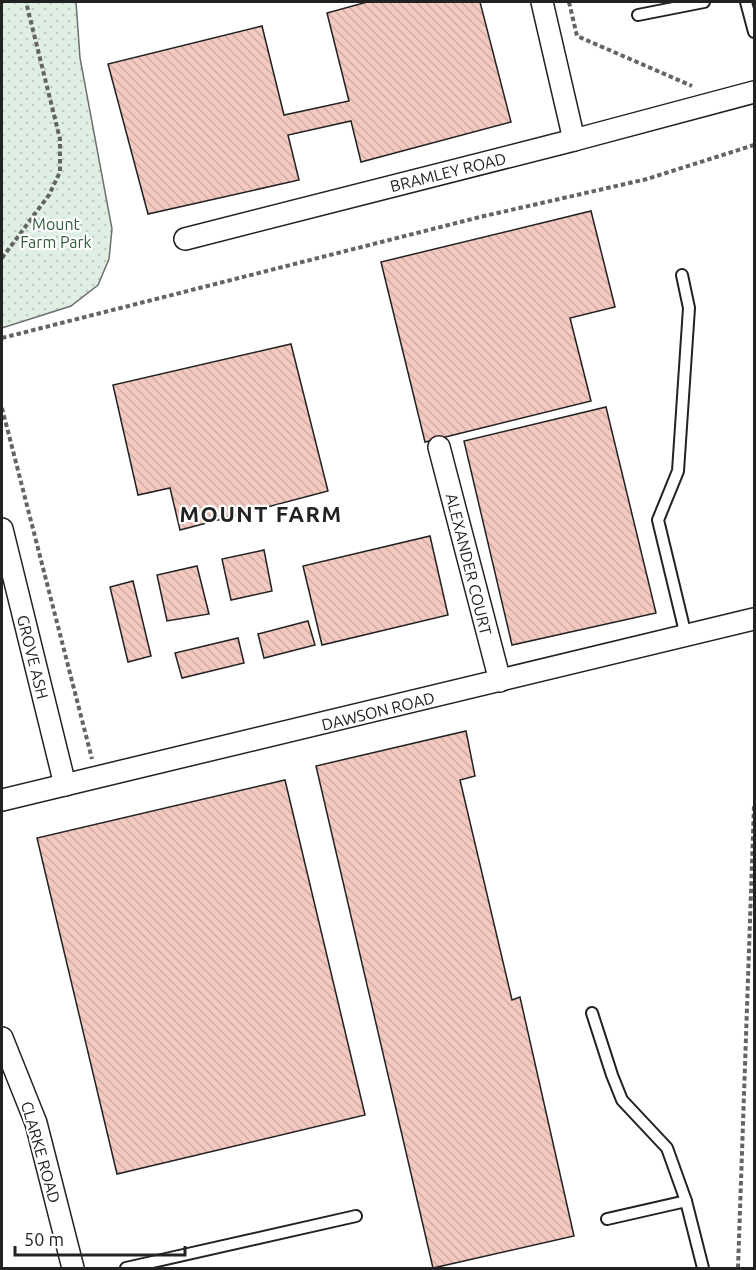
<svg xmlns="http://www.w3.org/2000/svg" width="756" height="1270" viewBox="0 0 756 1270" font-family="Ubuntu,sans-serif">
<style>
.park{fill:url(#park-dots);stroke:#6f6f6f;stroke-width:1.5}
.building{fill:url(#building-back-hatch);stroke:#222;stroke-width:1.5}
.lines{fill:none;stroke-linecap:round;stroke-linejoin:round}
.service-casing{stroke:#222;stroke-width:14}
.minor-casing{stroke:#222;stroke-width:24}
.path{stroke:#646464;stroke-width:4;stroke-dasharray:4.5 3;stroke-linecap:butt}
.service{stroke:#fff;stroke-width:10}
.minor{stroke:#fff;stroke-width:21}
.labels{text-anchor:middle;stroke-width:4.5;stroke-linejoin:round;paint-order:stroke}
.street-label{font-size:16px;fill:#222;stroke:#fff}
.park-label{font-size:16px;fill:#2f5e38;stroke:#fff}
.district-label{font-size:22px;font-weight:bold;letter-spacing:1.5px;fill:#222;stroke:#fff}
</style>
<defs>
<pattern id="park-dots" width="8" height="8" patternUnits="userSpaceOnUse" patternTransform="scale(1.5)"><rect width="8" height="8" fill="#e0efe3"/><path d="M2 2h.1M6 6h.1" fill="none" stroke="#c0cdc2" stroke-width="1.8" stroke-linecap="round"/></pattern>
<pattern id="building-back-hatch" width="6" height="6" patternUnits="userSpaceOnUse" patternTransform="scale(1.5)"><rect width="6" height="6" fill="#f3c9c0"/><path d="M-1 5l2 2M0 0l6 6M5-1l2 2" fill="none" stroke="#d0aca5"/></pattern>
</defs>
<rect width="100%" height="100%" fill="#fff"/>
<polygon class="park" points="2,2 76,2 80,58 112,229 109,259 98,285 71,306 2,328"/>
<g class="building">
<polygon points="367,2 480,2 511,122 361,162 351,121 288,135 299,180 148,214 108,64 262,26 284,115 349,101 327,13"/>
<polygon points="591,211 615,307 570,318 591,401 425,442 381,262"/>
<polygon points="291,344 328,491 180,530 170,488 138,495 113,385"/>
<polygon points="606,407 656,613 512,645 464,441"/>
<polygon points="430,536 448,615 322,645 303,566"/>
<polygon points="264,550 272,591 231,600 222,559"/>
<polygon points="197,566 209,614 167,621 157,575"/>
<polygon points="133,581 151,656 128,662 110,587"/>
<polygon points="308,621 315,645 264,658 258,634"/>
<polygon points="238,638 244,663 182,678 175,653"/>
<polygon points="466,731 475,776 460,780 512,1000 520,997 574,1236 433,1268 316,766"/>
<polygon points="285,780 365,1115 117,1174 37,838"/>
</g>
<g class="lines">
<defs>
<g id="service">
<polyline points="746,2 754,32"/>
<polyline points="638,15 704,2"/>
<polyline points="682,275 689,308 678,471 658,520 686,636"/>
<polyline points="592,1013 612,1075 622,1100 667,1148 686,1201"/>
<polyline points="607,1219 686,1201 703,1268"/>
<polyline points="126,1268 356,1216"/>
</g>
<g id="minor">
<polyline points="574,140 754,92"/>
<polyline points="185,239 574,140 542,2"/>
<polyline points="439,447 500,681"/>
<polyline points="2,529 65,785"/>
<polyline points="2,800 754,619"/>
<polyline points="2,1038 36,1123 73,1268"/>
</g>
</defs>
<use href="#service" class="service-casing"/>
<use href="#minor" class="minor-casing"/>
<g class="path">
<polyline points="569,2 577,36 692,86"/>
<polyline points="2,258 49,195 60,172 60,139 26,2"/>
<polyline points="2,338 480,217 647,179 754,145"/>
<polyline points="2,408 92,759"/>
<polyline points="738,1268 754,805"/>
</g>
<use href="#service" class="service"/>
<use href="#minor" class="minor"/>
</g>
<g class="labels">
<g class="street-label">
<text transform="translate(448 172) rotate(-14)" y="6">BRAMLEY ROAD</text>
<text transform="translate(469 564) rotate(76)" y="6">ALEXANDER COURT</text>
<text transform="translate(33 657) rotate(76)" y="6">GROVE ASH</text>
<text transform="translate(378 711) rotate(-14)" y="6">DAWSON ROAD</text>
<text transform="translate(41 1152) rotate(74)" y="6">CLARKE ROAD</text>
</g>
<g class="park-label">
<text x="56" y="230">Mount<tspan x="56" dy="18">Farm Park</tspan></text>
</g>
<g class="district-label">
<text x="261" y="522">MOUNT FARM</text>
</g>
</g>
<rect width="756" height="1270" fill="none" stroke="#222222" stroke-width="6"/>
<path d="M15 1246v9h170v-9" fill="none" stroke="#222222" stroke-width="3"/>
<text x="24" y="1246" font-size="18" fill="#222222" stroke="#ffffff" stroke-width="4.5" paint-order="stroke">50 m</text>
</svg>
